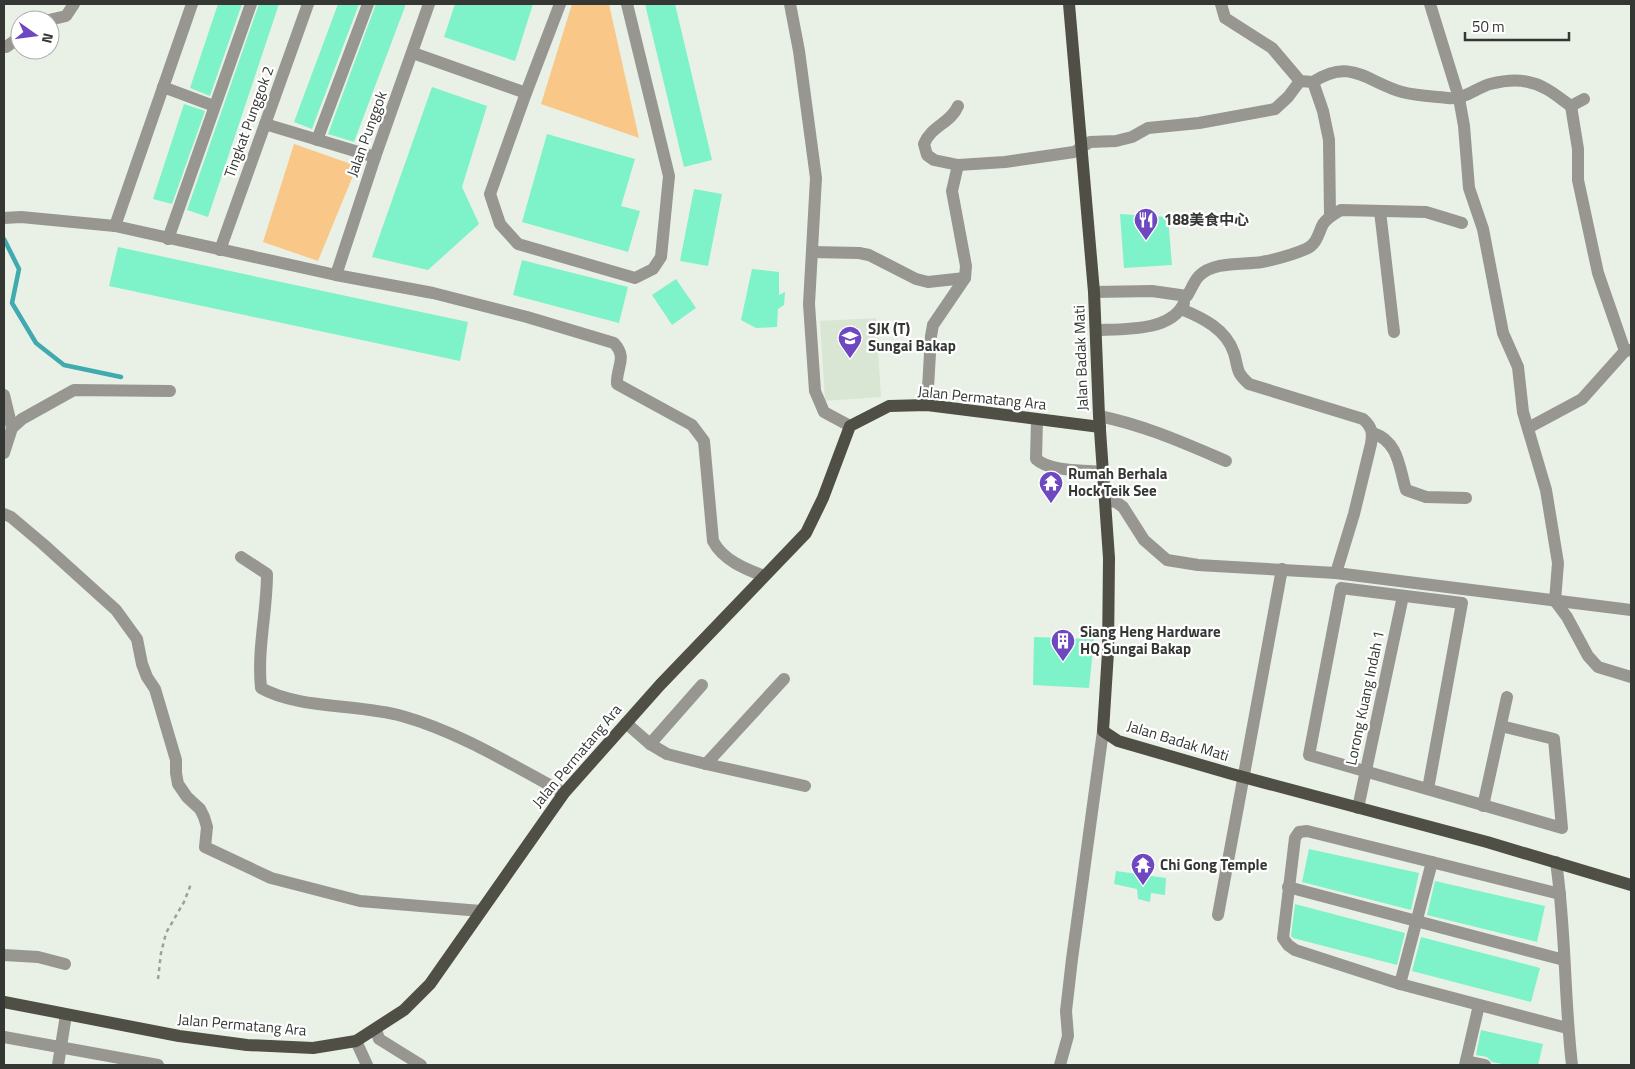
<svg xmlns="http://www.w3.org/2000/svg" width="1635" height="1069" viewBox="0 0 1635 1069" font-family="'Titillium Web','Noto Sans SC',sans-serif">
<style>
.built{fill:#dae6d4}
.green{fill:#f9c888}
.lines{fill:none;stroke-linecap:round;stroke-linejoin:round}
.stream{stroke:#41aaae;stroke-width:4.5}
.building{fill:#7ef2c8}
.path{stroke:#9ba098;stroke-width:2.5;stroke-dasharray:4 4;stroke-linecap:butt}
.minor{stroke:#979691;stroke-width:12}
.major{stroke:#504f46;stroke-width:12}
.labels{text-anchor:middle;stroke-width:4.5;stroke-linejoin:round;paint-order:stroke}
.street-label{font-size:15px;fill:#343733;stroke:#fff}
.poi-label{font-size:15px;font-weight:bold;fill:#343733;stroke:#fff;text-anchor:start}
</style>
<rect width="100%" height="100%" fill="#e9f1e6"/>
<polygon class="built" points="876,318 881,397 825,401 820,321"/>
<g class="green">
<polygon points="572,4 609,4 639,138 541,104"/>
<polygon points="294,144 357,166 318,261 263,242"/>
</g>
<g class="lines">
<polyline class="stream" points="4,239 19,269 12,303 36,343 64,365 121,377"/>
</g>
<g class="building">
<polygon points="218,4 242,4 210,96 190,88"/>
<polygon points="259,4 279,4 208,217 187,210"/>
<polygon points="338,4 359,4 312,129 294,122"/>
<polygon points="376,4 406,4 354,142 328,134"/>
<polygon points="455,4 533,4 515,61 444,37"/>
<polygon points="645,4 675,4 712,160 684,167"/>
<polygon points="432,87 487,106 462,187 479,224 428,270 372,257"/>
<polygon points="184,104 205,111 172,204 153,199"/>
<polygon points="547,134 635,159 621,206 640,211 628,252 522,222"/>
<polygon points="694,189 722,194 708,266 680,261"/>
<polygon points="1120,214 1168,217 1172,265 1124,268"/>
<polygon points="118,247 468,322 460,361 109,286"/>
<polygon points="522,260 628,287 619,323 513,295"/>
<polygon points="752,269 779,272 779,295 785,292 784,305 778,309 777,327 756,328 741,320"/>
<polygon points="676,279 696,308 672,325 652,295"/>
<polygon points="1034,637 1094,639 1089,688 1033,685"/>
<polygon points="1309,849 1419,873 1411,910 1302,882"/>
<polygon points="1116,871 1166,878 1165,895 1151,893 1150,902 1138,899 1137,889 1114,884"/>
<polygon points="1435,881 1545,906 1537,942 1427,915"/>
<polygon points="1295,904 1405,933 1397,965 1293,938 1291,936"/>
<polygon points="1421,937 1540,968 1531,1002 1412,971"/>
<polygon points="1481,1030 1543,1044 1538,1065 1507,1065 1492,1062 1487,1057 1476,1055"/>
</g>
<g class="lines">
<polyline class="path" points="158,979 161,953 166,933 184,902 191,884"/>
<g class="minor">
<path d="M192 4 115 226 336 275 433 293 527 317 614 343C628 358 616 367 617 384L692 425 704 441 713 541C723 560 745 569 764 576"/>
<polyline points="560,4 526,93 490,194 500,224 518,244 635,278 653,269 661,257 669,176 627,4"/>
<polyline points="790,4 799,51 816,178 809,304 815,391 824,412 850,426"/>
<polyline points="1221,4 1225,18 1272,48 1300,81 1313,82 1323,111 1329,140 1330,216"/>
<polyline points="1430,4 1459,98 1464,126 1469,188 1483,229 1503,333 1518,367 1523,412 1546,490 1558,563 1555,601 1567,617 1588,656 1598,667 1631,677"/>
<polyline points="49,20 66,16 74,4"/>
<polyline points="6,47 20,37"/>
<polyline points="413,53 526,93"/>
<path d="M1313 82C1351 57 1367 82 1402 92 1416 96 1433 96 1448 98 1464 100 1476 88 1490 84 1502 81 1517 79 1528 82 1545 85 1558 97 1571 106L1584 99"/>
<polyline points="163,87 214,106"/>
<path d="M958 106C951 123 931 126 924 144L927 155 934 160 958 165 1005 162 1074 152 1090 142 1116 141 1132 137 1148 128 1199 123 1275 109 1288 97 1300 81"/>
<polyline points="1571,106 1578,149 1578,180 1598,273 1625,351"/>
<polyline points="265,124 375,157"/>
<polyline points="317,140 368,4"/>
<polyline points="1380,211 1394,332"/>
<polyline points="4,218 21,217 115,226"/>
<polyline points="168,239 251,4"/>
<polyline points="220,250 308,4"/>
<polyline points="812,252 859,253 869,255 916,279 928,282 965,278"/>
<polyline points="336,275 375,157 429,4"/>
<path d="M1094 292 1152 291 1187 296C1191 290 1194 281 1199 276 1214 261 1243 265 1262 262 1277 259 1292 255 1306 249 1317 244 1318 234 1323 224 1328 217 1334 214 1341 210L1426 212 1462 223"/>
<path d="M1096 330C1123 329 1171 332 1184 303"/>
<polyline points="4,395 12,428 4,453"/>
<polyline points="927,405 931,336 933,325 965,278 966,266 952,191 958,165"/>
<path d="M1099 416C1144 425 1184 443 1226 461"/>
<path d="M1037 420 1036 459C1050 472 1084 470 1103 472"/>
<polyline points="12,428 22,419 74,390 170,391"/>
<polyline points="1528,428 1582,399 1625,351 1631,350"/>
<path d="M1373 433C1399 442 1399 467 1406 490L1426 497 1466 498"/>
<path d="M1105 500 1116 502 1123 507 1144 540 1167 560 1198 565 1336 573 1354 514 1371 444C1373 433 1372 427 1363 419L1249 384C1235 371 1239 370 1234 353 1226 329 1203 318 1181 309"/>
<polyline points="4,514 11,517 43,544 116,610 137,639 142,664 147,677 155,689 176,760 176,773 178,784 187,797 200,809 204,817 207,827 205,847 271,878 360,901 481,911"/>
<path d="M241 557 267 574C267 612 257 649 261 688 298 709 359 704 402 716 459 732 512 765 564 793"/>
<polyline points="1336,573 1631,610"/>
<polyline points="626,723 650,744 667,754 706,764 805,786"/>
<polyline points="650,744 702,685"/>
<polyline points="706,764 784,679"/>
<polyline points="1428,789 1462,603 1341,588 1309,755 1562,828 1554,739 1501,726"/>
<polyline points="1483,806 1507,697"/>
<polyline points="1358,808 1403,596"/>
<path d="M1556 862C1566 929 1564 998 1572 1065"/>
<polyline points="1288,887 1564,960"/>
<polyline points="1560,894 1307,831 1299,832 1295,838 1283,938 1288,945 1295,950 1400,984 1567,1028"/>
<polyline points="1218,915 1282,569"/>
<polyline points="4,955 38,957 65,964"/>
<polyline points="1400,984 1432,862"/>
<polyline points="376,1030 379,1039 421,1065"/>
<polyline points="4,1037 158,1065"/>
<polyline points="356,1041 367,1065"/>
<polyline points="1466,1061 1485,1065"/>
<polyline points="58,1065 66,1015"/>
<polyline points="1060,1065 1068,1036 1066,1011 1072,959 1103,731"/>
<polyline points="1465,1065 1479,1005"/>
</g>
<g class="major">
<polyline points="1069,4 1094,292 1099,416 1109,558 1108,652 1103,731 1118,741 1232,774 1487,842 1631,885"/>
<polyline points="4,1002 179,1036 247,1045 313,1048 356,1041 404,1010 430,984 564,793 660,685 806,533 823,498 850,426 889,406 927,405 1100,427"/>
</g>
</g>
<defs>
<symbol id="restaurant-pin" viewBox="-11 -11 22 30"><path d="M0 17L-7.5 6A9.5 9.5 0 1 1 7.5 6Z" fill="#6d48c0" stroke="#fff"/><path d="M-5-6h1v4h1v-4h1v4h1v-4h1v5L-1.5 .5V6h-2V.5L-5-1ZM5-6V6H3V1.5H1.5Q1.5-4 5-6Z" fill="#fff"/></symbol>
<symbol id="school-pin" viewBox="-11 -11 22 30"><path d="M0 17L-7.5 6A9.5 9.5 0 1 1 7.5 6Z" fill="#6d48c0" stroke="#fff"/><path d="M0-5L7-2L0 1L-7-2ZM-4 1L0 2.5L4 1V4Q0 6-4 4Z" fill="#fff"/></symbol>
<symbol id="temple-pin" viewBox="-11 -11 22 30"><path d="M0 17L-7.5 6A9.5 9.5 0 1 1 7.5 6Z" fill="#6d48c0" stroke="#fff"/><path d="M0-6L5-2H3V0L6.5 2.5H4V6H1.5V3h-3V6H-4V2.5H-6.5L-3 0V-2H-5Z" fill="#fff"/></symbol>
<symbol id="building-pin" viewBox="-11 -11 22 30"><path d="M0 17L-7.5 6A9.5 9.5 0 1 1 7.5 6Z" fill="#6d48c0" stroke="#fff"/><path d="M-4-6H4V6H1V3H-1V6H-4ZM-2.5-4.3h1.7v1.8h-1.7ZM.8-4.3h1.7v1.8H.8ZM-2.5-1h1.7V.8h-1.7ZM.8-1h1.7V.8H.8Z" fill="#fff"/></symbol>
</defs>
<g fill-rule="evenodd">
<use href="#restaurant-pin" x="1132" y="206" width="28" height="38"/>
<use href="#school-pin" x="836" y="324" width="28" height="38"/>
<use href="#temple-pin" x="1037" y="469" width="28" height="38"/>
<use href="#building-pin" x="1049" y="627" width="28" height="38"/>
<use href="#temple-pin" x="1129" y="851" width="28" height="38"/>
</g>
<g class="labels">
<g class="street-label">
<text transform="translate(249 122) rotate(-70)" y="5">Tingkat Punggok 2</text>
<text transform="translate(367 134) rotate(-70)" y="5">Jalan Punggok</text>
<text transform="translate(1081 358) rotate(-92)" y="5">Jalan Badak Mati</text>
<text transform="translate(982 398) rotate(6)" y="5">Jalan Permatang Ara</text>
<text transform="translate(1365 698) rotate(-78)" y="5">Lorong Kuang Indah 1</text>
<text transform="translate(1178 741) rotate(17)" y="5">Jalan Badak Mati</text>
<text transform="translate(577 756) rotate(-50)" y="5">Jalan Permatang Ara</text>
<text transform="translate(242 1025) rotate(5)" y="5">Jalan Permatang Ara</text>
</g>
<g class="poi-label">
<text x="1164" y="225">188美食中心</text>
<text x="868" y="334">SJK (T)<tspan x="868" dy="17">Sungai Bakap</tspan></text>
<text x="1068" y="479">Rumah Berhala<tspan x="1068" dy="17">Hock Teik See</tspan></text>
<text x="1080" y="637">Siang Heng Hardware<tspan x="1080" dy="17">HQ Sungai Bakap</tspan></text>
<text x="1160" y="870">Chi Gong Temple</text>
</g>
</g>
<rect width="1635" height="1069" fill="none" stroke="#343733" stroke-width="10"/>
<g transform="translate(35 35) rotate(104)"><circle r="24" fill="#ffffff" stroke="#aeafad"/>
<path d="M0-4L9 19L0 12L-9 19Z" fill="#6d48c0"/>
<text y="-8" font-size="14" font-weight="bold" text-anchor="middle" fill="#343733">N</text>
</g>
<path d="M1465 32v8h104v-8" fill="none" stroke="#343733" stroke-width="2.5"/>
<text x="1472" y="32" font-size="15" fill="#343733" stroke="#ffffff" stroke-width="4" paint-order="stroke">50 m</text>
</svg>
